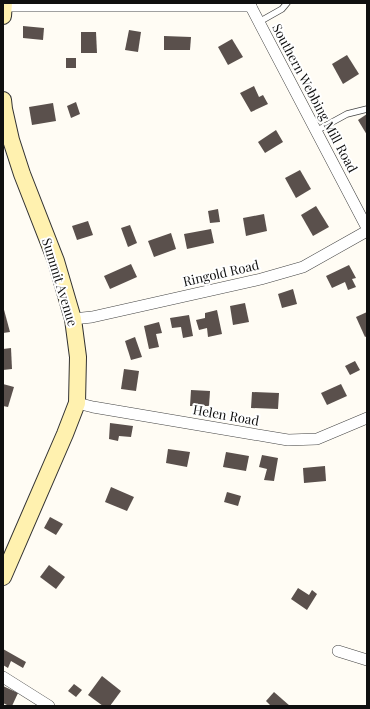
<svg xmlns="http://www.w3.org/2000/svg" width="370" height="709" viewBox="0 0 370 709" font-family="'Playfair Display',serif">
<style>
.building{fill:#5a504c}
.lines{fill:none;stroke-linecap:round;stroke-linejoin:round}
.service-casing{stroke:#434343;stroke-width:7}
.minor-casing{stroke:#434343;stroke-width:12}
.secondary-casing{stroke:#323232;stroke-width:18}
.service{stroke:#fff;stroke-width:5.5}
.minor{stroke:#fff;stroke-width:11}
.secondary{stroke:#fff1af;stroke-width:16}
.labels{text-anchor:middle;stroke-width:4;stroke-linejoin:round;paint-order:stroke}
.street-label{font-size:13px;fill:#101010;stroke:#fff}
</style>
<rect width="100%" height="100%" fill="#fffcf4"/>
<g class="building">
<polygon points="23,26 44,28 43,40 23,38"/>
<polygon points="129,30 141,32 138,52 125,50"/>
<polygon points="81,32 96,32 97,53 81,53"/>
<polygon points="164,36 191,37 190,50 164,50"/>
<polygon points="232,39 243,57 228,65 218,47"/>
<polygon points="347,55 359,74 343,84 332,64"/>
<rect x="66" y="58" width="10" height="10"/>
<polygon points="254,86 259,97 263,95 268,104 251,112 240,93"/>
<polygon points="76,102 80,114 71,118 67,106"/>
<polygon points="53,103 56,121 32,125 29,107"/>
<polygon points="367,114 367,135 358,120"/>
<polygon points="276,130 283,142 265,153 258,142"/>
<polygon points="300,170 311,189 296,198 285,178"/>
<polygon points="316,206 329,227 313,236 301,215"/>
<polygon points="218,209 220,222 210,223 208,211"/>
<polygon points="264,214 267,231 246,236 243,218"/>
<polygon points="88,221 93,235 77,240 72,226"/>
<polygon points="130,225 137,243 128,247 121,228"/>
<polygon points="211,229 214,243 187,249 184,234"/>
<polygon points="171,233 176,249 154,257 148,241"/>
<polygon points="131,264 137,277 110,289 104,276"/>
<polygon points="349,265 356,278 352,279 356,287 348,290 345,282 332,288 326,276"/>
<polygon points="293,289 297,304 282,308 278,294"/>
<polygon points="245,303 249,322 233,325 230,306"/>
<polygon points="3,306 10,332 3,333"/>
<polygon points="217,310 222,334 208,337 207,328 199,330 196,320 205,318 205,313"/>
<polygon points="367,312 367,336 365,337 356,317"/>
<polygon points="189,315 193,336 183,338 181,327 172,328 170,318"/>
<polygon points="159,322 162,333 156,334 159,347 149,349 144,326"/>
<polygon points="135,337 142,357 131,360 125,341"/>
<polygon points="11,348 12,369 3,370 3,349"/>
<polygon points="355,361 360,370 350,375 345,366"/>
<polygon points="124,369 139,371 136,391 121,389"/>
<polygon points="3,384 14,387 8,407 3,406"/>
<polygon points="341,384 347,396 327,405 321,393"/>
<polygon points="191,390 210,391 209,406 190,406"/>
<polygon points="252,392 279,393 278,409 251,408"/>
<polygon points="110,423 133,426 131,437 119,436 118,441 109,439"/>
<polygon points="168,449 190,452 187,467 166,463"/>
<polygon points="226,452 249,456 246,471 223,467"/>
<polygon points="262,455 278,458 274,481 264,480 267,469 259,467"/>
<polygon points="325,466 326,481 304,483 303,468"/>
<polygon points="111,487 134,497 127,511 105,502"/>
<polygon points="227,492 241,496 238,506 224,502"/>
<polygon points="50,517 63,524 56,535 44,528"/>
<polygon points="49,565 65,577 56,589 40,577"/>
<polygon points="298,588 309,595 312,590 317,594 307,610 291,599"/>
<polygon points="3,649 26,662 23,668 11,661 8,668 3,665"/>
<polygon points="102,676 121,691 110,706 103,706 88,695"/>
<polygon points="74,684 82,690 76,697 68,691"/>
<polygon points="3,686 18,693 12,706 9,706 3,703"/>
<polygon points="274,692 290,706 271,706 266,701"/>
</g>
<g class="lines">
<defs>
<g id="service">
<polyline points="259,22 282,9 287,3"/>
<polyline points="316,131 347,114 367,109"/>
</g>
<g id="minor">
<polyline points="249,3 367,228"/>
<polyline points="4,6 251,6"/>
<polyline points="73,319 92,317 261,279 303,267 367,231"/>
<polyline points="77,403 93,407 288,440 317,439 367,418"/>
<polyline points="338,651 367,660"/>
<polyline points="3,677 49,706"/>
</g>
<g id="secondary">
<polyline points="3,16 4,3"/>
<polyline points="3,100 4,109 11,140 22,174 56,261 73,319 78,357 77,403 65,434 3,577"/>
</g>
</defs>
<use href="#service" class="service-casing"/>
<use href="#minor" class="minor-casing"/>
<use href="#secondary" class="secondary-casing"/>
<use href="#service" class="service"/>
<use href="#minor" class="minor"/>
<use href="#secondary" class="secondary"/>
</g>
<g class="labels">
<g class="street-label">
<text transform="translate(315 98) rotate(62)" y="5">Southern Webbing Mill Road</text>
<text transform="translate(221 273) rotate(-13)" y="5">Ringold Road</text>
<text transform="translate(60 282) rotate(73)" y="5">Summit Avenue</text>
<text transform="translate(226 415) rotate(10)" y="5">Helen Road</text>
</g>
</g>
<rect width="370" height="709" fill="none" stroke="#101010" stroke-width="8"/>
</svg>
